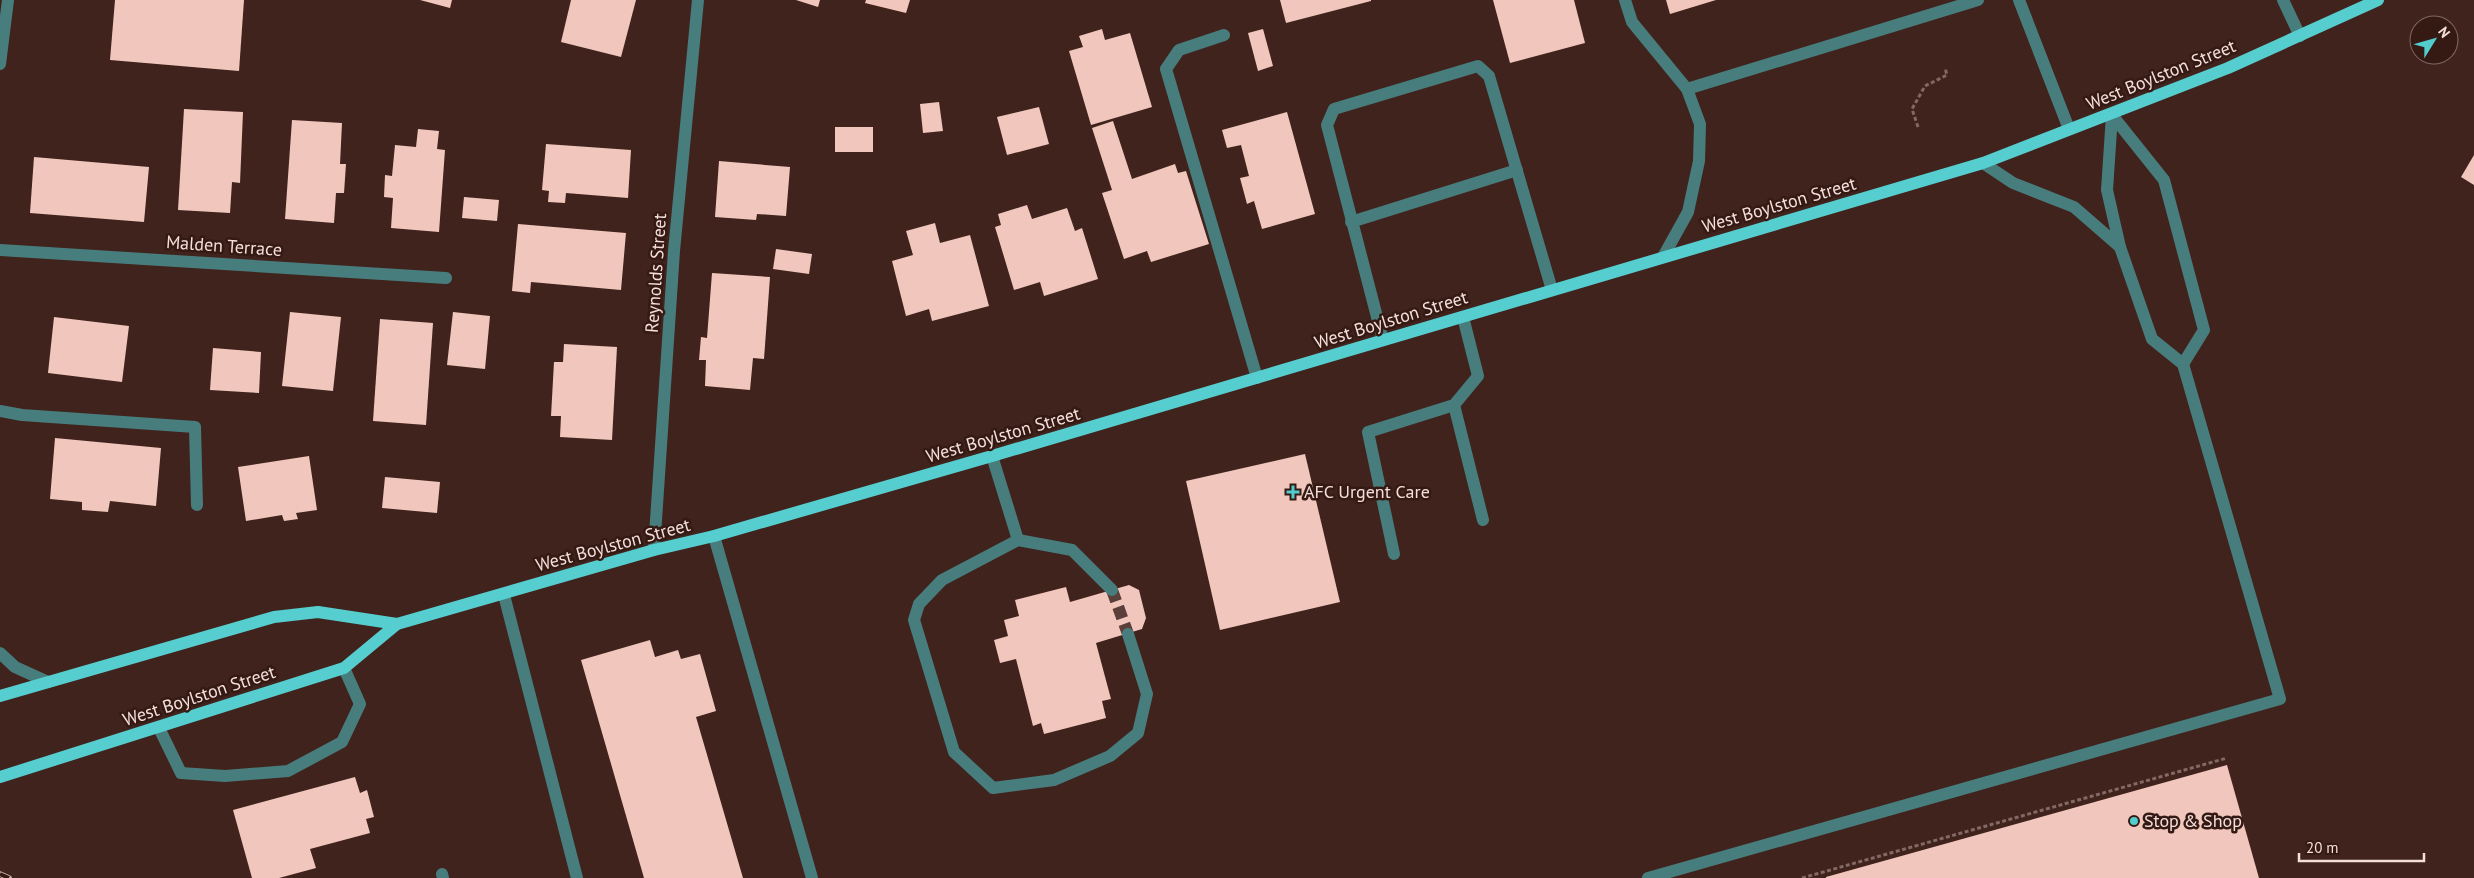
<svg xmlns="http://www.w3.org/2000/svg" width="2474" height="878" viewBox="0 0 2474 878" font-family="'PT Sans',sans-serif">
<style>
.building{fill:#f1c7bd}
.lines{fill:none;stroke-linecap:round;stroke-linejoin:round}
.minor-tunnel{stroke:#5b3f3a;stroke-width:12;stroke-dasharray:12 6;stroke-linecap:butt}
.path{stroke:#836963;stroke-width:3;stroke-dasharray:4 2.5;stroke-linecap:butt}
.minor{stroke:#487d7d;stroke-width:12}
.major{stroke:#56cecf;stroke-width:12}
.rail-casing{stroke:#d3bdb9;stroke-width:5.5}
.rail{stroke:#351913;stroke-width:4;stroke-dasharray:11;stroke-linecap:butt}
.poi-dot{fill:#52cdce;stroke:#351913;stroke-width:2}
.labels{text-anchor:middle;stroke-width:5;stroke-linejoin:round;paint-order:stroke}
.street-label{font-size:18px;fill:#f4dfdb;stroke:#351913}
.poi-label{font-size:18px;fill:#f4dfdb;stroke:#351913;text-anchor:start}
</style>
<rect width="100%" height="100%" fill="#40231d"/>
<g class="building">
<polygon points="115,0 244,0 239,71 110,60"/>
<polygon points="420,0 452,0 450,8"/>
<polygon points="571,0 636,0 621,57 561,42"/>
<polygon points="796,0 820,0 818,7"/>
<polygon points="866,0 910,0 906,13 865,3"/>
<polygon points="1280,0 1371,0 1371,1 1286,23"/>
<polygon points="1493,0 1574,0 1585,43 1510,63"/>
<polygon points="1666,0 1716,0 1670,14"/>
<polygon points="1102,29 1105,40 1130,33 1152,107 1091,125 1069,51 1083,47 1079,36"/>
<polygon points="1263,29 1273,66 1258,71 1248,33"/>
<polygon points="939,102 943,131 923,133 920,104"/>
<polygon points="1039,107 1049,144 1007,155 997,117"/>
<polygon points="184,109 243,112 240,183 232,182 230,213 178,210"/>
<polygon points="1287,112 1315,214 1262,229 1254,201 1247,204 1240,178 1249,176 1241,145 1227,148 1222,130"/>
<polygon points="292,120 342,123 340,164 346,164 344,193 336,193 334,223 285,219"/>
<polygon points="1113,121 1132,179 1175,164 1178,173 1186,171 1209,244 1151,262 1147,251 1124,259 1102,193 1112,190 1092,128"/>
<rect x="835" y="127" width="38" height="25"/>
<polygon points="418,129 439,131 437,149 445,150 439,232 391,228 393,198 384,197 385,175 392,176 395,145 416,147"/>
<polygon points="546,144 631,150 628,198 566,193 565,203 548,202 549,191 542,190"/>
<polygon points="2474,155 2474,185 2461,177"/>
<polygon points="34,157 149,167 144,222 30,213"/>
<polygon points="719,161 790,167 786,216 757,214 756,220 715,217"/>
<polygon points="464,197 499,200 497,221 462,218"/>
<polygon points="1027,205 1032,219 1067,208 1075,231 1082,228 1098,279 1044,296 1040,282 1014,290 995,227 1001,225 998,214"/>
<polygon points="935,223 940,243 970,235 989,306 932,321 929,309 906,316 892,261 913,255 906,231"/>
<polygon points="518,224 626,233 621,290 531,282 530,293 512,291"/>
<polygon points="776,249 812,254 809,274 773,269"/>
<polygon points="712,273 770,277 764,359 753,358 750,390 705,386 706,360 699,360 701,337 707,338"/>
<polygon points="290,312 341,317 333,391 282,386"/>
<polygon points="453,312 490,316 485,369 447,365"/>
<polygon points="54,317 129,326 122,382 48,373"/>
<polygon points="380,319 433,323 426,425 373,421"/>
<polygon points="564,344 617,347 612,440 560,437 561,416 551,416 554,362 563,362"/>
<polygon points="213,348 261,352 259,393 210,390"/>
<polygon points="55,438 161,448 156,506 110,501 108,512 82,510 82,502 50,499"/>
<polygon points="1305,454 1340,602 1220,630 1186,481"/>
<polygon points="309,456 317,510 296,513 298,519 284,521 282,515 246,521 238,467"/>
<polygon points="385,477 440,482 437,513 382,508"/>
<polygon points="1129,585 1139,590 1146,618 1142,629 1096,643 1111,699 1102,701 1106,718 1044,734 1041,723 1033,726 1016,659 1000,663 994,640 1008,636 1004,620 1019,616 1015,600 1066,587 1070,602"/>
<polygon points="650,640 655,657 678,650 681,659 700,654 716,711 696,717 743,878 644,878 581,660"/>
<polygon points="2227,765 2259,878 1826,878 1826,877"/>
<polygon points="355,777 360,793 367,790 374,817 366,819 370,833 310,849 316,868 279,878 252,878 233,810"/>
</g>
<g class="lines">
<polyline class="minor-tunnel" points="1112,590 1128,634"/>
<g class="path">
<polyline points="1918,127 1912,109 1925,86 1947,75 1945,68"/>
<polyline points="1802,878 2227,758"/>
</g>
<g class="minor">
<polyline points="1625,0 1632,22 1687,89 1700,124 1699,161 1688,212 1663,257"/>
<polyline points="2019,0 2069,129"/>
<polyline points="2283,0 2300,36"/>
<polyline points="1224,35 1179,50 1166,69 1257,378"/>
<polyline points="0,64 8,0"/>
<polyline points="1687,89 1978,0"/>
<polyline points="2112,115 2164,180 2204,330 2183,364"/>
<polyline points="1983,163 2013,183 2074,207 2120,247"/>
<polyline points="1351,222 1517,170"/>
<polyline points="0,250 446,278"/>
<polyline points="1383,340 1327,125 1334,109 1478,66 1489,76 1552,290"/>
<polyline points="1454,405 1483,520"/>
<polyline points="0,411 22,415 195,427 197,505"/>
<polyline points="992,456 1018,540"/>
<polyline points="714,536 812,878"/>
<polyline points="654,550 674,251 698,0"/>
<polyline points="1394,554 1368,432 1454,405 1478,376 1463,317"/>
<polyline points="1112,590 1072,550 1018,540 942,580 919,604 914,620 954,752 993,788 1054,780 1110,756 1138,733 1147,694 1128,634"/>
<polyline points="504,595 577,878"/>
<polyline points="0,653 15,667 48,682"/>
<polyline points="159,728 181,773 225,776 288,771 342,742 360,704 344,668"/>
<polyline points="442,874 443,878"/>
<polyline points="1648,878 2280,699 2183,364 2152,339 2120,247 2107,190 2112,115"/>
</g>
<g class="major">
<polyline points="0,696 274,617 318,612 397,624"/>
<polyline points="0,777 344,668 397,624 654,550 714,536 992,456 1983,163 2228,68 2378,0"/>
</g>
<defs>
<polyline id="rail" points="0,874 9,878"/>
</defs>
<use href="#rail" class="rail-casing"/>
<use href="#rail" class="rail"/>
</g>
<g class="poi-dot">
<path d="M1290.5 484.5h5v5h5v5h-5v5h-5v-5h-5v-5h5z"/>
<circle cx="2134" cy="821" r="5"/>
</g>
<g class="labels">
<g class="street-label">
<text transform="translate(2161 75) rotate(-22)" y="6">West Boylston Street</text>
<text transform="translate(1779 205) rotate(-16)" y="6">West Boylston Street</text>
<text transform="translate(224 246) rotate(4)" y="6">Malden Terrace</text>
<text transform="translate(656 273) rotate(-86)" y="6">Reynolds Street</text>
<text transform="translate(1391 320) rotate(-17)" y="6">West Boylston Street</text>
<text transform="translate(1003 435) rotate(-16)" y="6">West Boylston Street</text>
<text transform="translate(613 545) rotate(-15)" y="6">West Boylston Street</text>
<text transform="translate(199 696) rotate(-18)" y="6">West Boylston Street</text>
</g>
<g class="poi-label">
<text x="1304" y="498">AFC Urgent Care</text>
<text x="2144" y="827">Stop &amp; Shop</text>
</g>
</g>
<g transform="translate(2434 40) rotate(53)"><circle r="24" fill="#351913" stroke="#816863"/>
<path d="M0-4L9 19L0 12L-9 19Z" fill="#52cdce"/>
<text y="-8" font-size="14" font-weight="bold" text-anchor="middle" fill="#f4dfdb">N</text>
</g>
<path d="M2299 853v8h125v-8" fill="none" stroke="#f4dfdb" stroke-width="2.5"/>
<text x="2306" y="853" font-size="15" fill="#f4dfdb" stroke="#351913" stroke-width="4" paint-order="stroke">20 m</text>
</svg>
